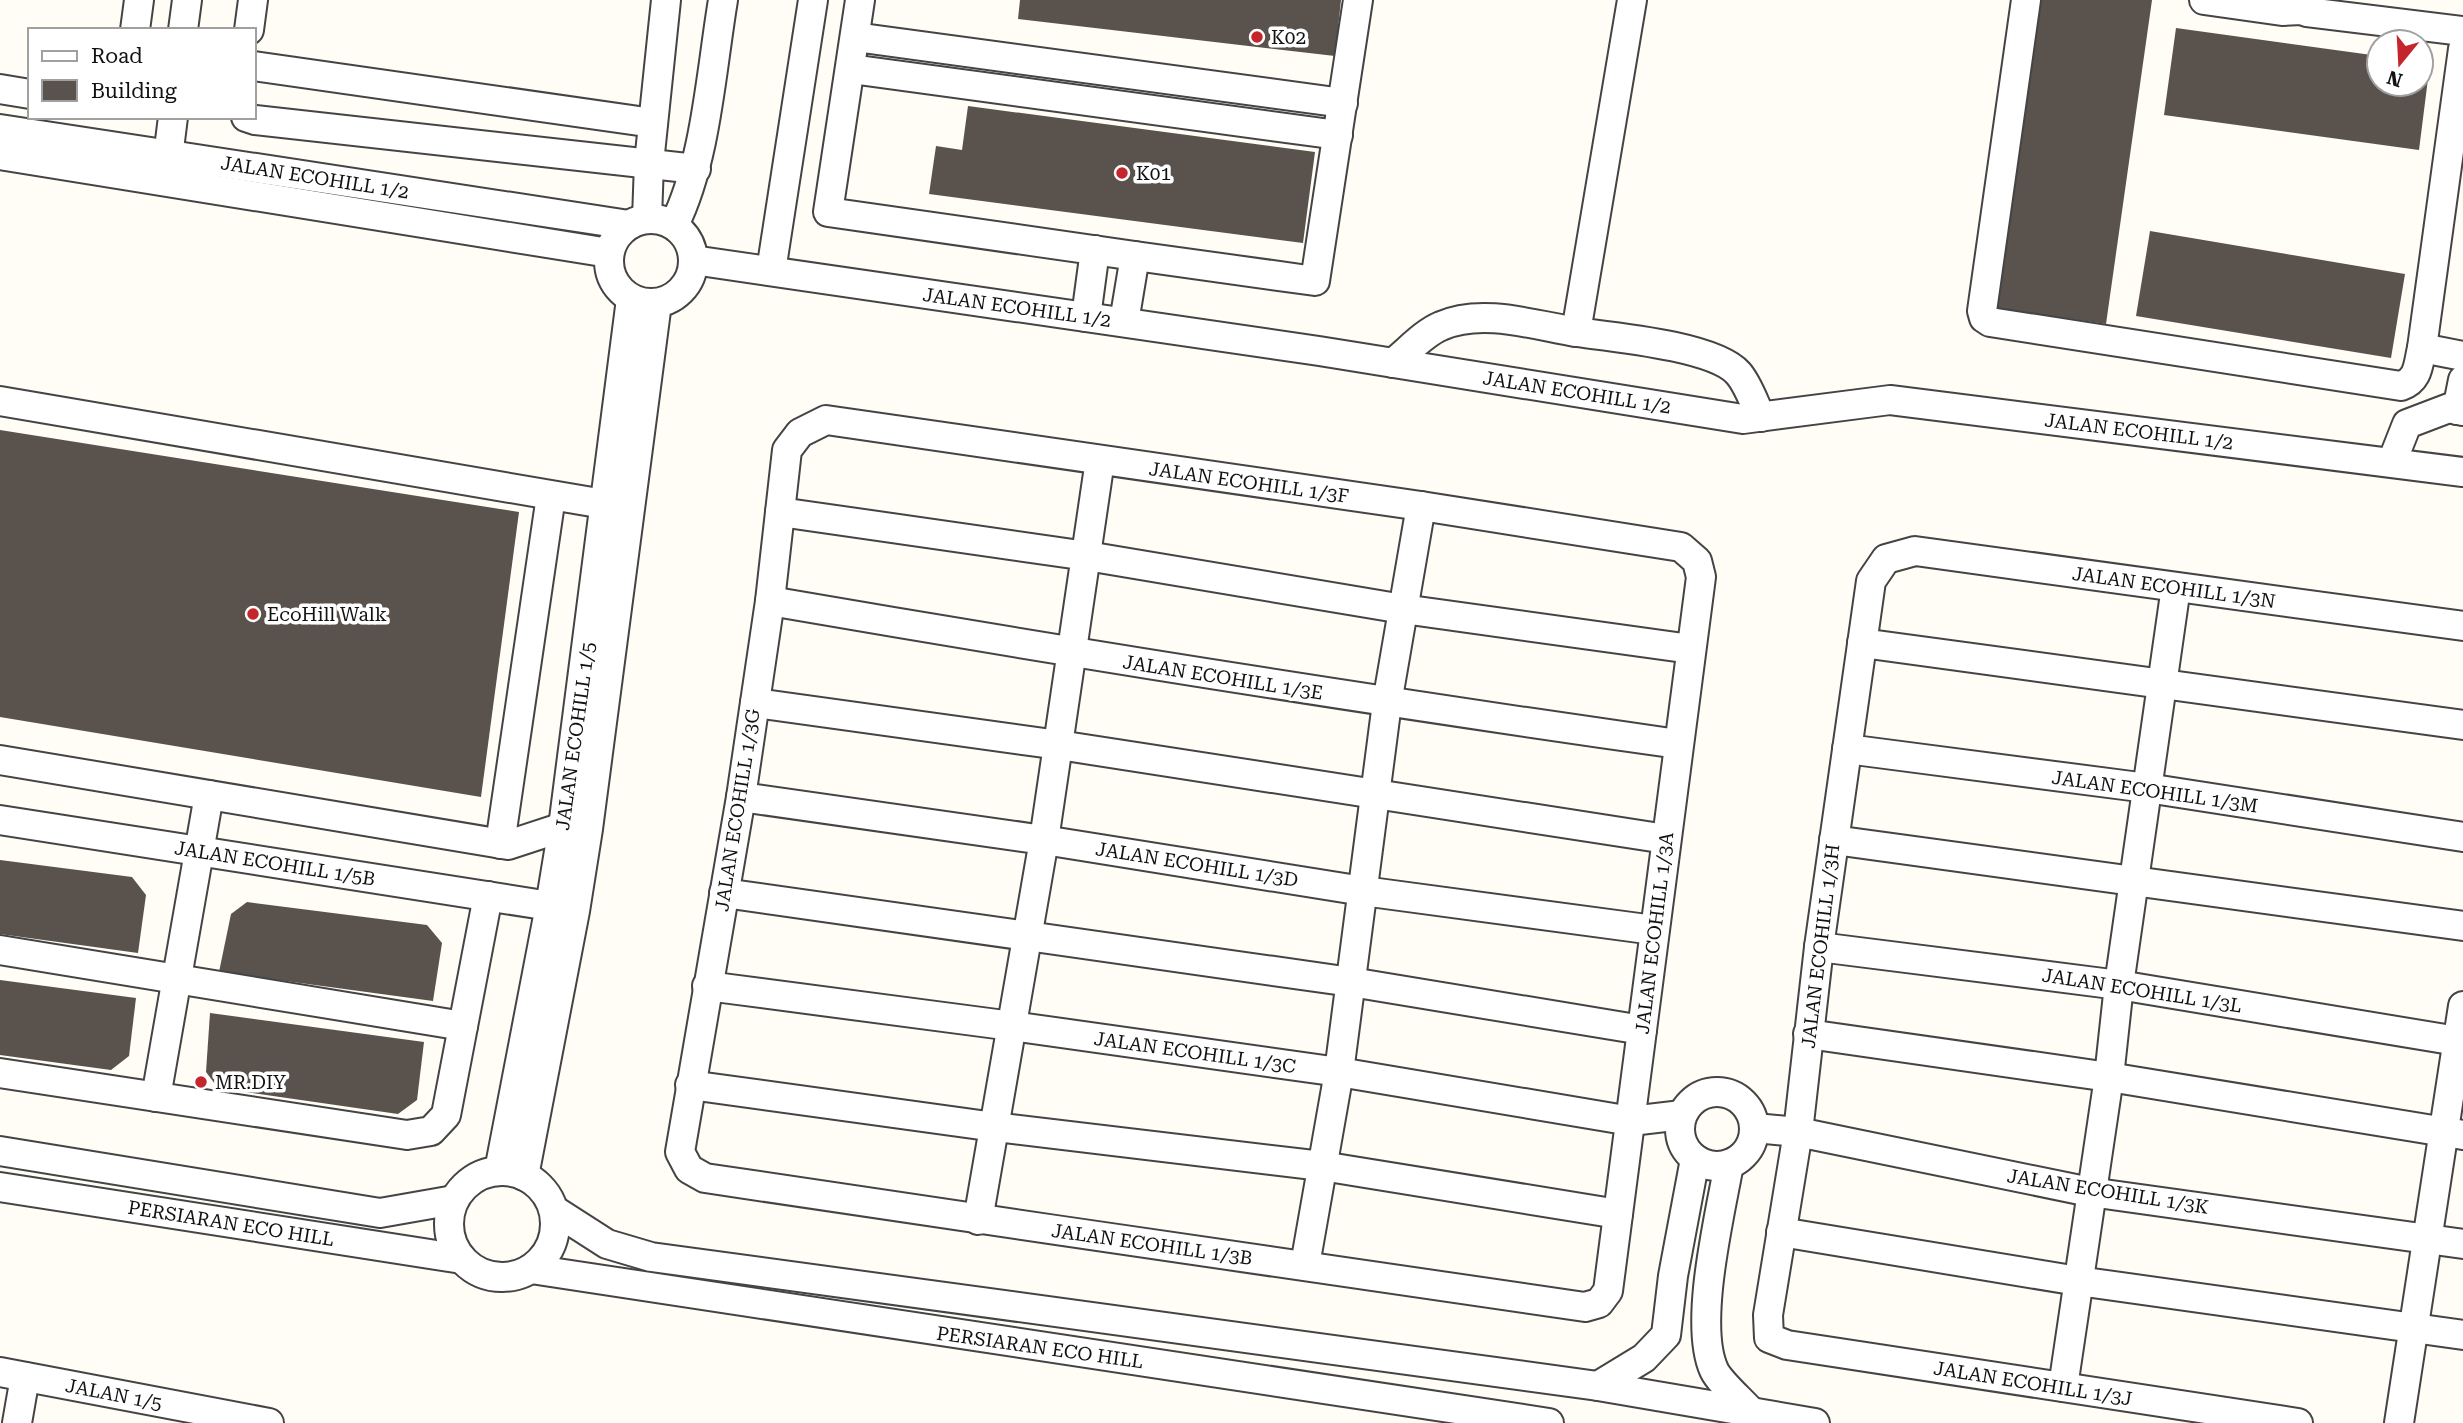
<svg xmlns="http://www.w3.org/2000/svg" width="2463" height="1423" viewBox="0 0 2463 1423" font-family="'Roboto Serif',serif">
<style>
.building{fill:#5a524d}
.lines{fill:none;stroke-linecap:round;stroke-linejoin:round}
.minor-casing{stroke:#444;stroke-width:32}
.minor{stroke:#fff;stroke-width:28}
.poi-dot{fill:#c4262e;stroke:#fff;stroke-width:2.5}
.labels{text-anchor:middle;stroke-width:7;stroke-linejoin:round;paint-order:stroke}
.poi-label{font-size:19px;fill:#111;stroke:#fff;text-anchor:start}
.street-label{font-size:19px;fill:#111;stroke:#fff}
</style>
<rect width="100%" height="100%" fill="#fffdf5"/>
<g class="building">
<polygon points="1020,0 1341,0 1335,56 1018,19"/>
<polygon points="2041,0 2152,0 2106,324 1997,308"/>
<polygon points="2176,28 2379,56 2379,84 2421,84 2421,62 2430,63 2419,150 2164,115"/>
<polygon points="968,106 1315,152 1303,243 929,194 936,146 962,150"/>
<polygon points="2150,231 2405,274 2391,358 2136,316"/>
<polygon points="0,430 519,512 481,797 0,717"/>
<polygon points="0,860 132,877 146,895 138,953 0,934"/>
<polygon points="247,902 427,925 442,943 433,1001 219,972 231,914"/>
<polygon points="0,980 136,998 129,1056 111,1070 0,1055"/>
<polygon points="210,1013 424,1042 417,1100 398,1114 218,1088 206,1072"/>
</g>
<g class="lines">
<defs>
<g id="minor">
<polyline points="860,0 828,212 1135,256"/>
<path d="M2026 0 1982 311 1984 318 1990 322 2401 386C2419 380 2418 364 2422 348L2463 49"/>
<polyline points="2204,0 2282,11 2301,10 2307,12 2463,31"/>
<polyline points="135,30 139,0"/>
<polyline points="183,30 187,0"/>
<polyline points="249,30 253,0"/>
<polyline points="855,37 1343,103"/>
<polyline points="254,66 653,123"/>
<polyline points="851,69 1338,135"/>
<polyline points="0,89 30,94"/>
<polyline points="246,117 255,120 696,169"/>
<polyline points="0,129 629,225"/>
<polyline points="0,155 609,253"/>
<polyline points="166,173 173,117"/>
<polyline points="647,219 649,163 666,0"/>
<circle cx="651" cy="261" r="42"/>
<path d="M674 225C706 161 711 72 723 0"/>
<polyline points="693,260 1319,351 1743,419 1890,400 2463,472"/>
<polyline points="771,271 813,0"/>
<polyline points="1086,317 1095,250"/>
<polyline points="1124,322 1135,256 1315,281 1358,0"/>
<path d="M1576 332C1613 337 1714 346 1738 373 1748 384 1754 403 1761 417"/>
<polyline points="2422,348 2463,356"/>
<path d="M1393 363C1408 351 1424 333 1441 326 1482 308 1534 325 1576 332L1632 0"/>
<polyline points="0,401 604,504"/>
<polyline points="2457,410 2463,380"/>
<path d="M826 420 1421 506 1681 547 1697 561 1701 577C1668 815 1641 1053 1608 1291L1599 1303 1585 1307C1292 1263 998 1223 705 1178L689 1169 680 1152 741 797 770 601 787 450 800 433Z"/>
<polyline points="2392,462 2407,424 2449,408 2463,411"/>
<polyline points="780,512 1087,556 1403,609 1691,649"/>
<path d="M770 601C1072 653 1374 701 1678 744"/>
<polyline points="1862,643 2463,725"/>
<polyline points="755,703 1059,745 1666,839"/>
<polyline points="1847,749 2147,788 2463,837"/>
<polyline points="0,760 508,845 563,827"/>
<polyline points="741,797 1044,840 1363,891 1654,930"/>
<polyline points="0,820 550,906"/>
<polyline points="1834,840 2463,926"/>
<polyline points="500,844 551,496"/>
<polyline points="724,893 1351,982 1642,1030"/>
<polyline points="1819,947 2119,985 2463,1042"/>
<polyline points="0,950 463,1026"/>
<polyline points="707,986 1012,1026 1339,1072 1631,1121 1682,1115"/>
<polyline points="1808,1034 2109,1077 2463,1135"/>
<polyline points="0,1073 407,1135 431,1131 446,1115 488,896"/>
<polyline points="690,1085 995,1127 1322,1166 1618,1214"/>
<circle cx="1717" cy="1129" r="37"/>
<polyline points="156,1097 209,795"/>
<polyline points="1755,1128 1798,1132 2090,1192 2463,1244"/>
<polyline points="0,1151 380,1213 454,1200"/>
<path d="M1729 1164C1720 1215 1693 1324 1714 1370 1720 1383 1743 1402 1753 1414"/>
<circle cx="502" cy="1224" r="53"/>
<polyline points="499,1171 550,906 563,827 631,299"/>
<polyline points="524,1176 575,911 588,829 657,303"/>
<polyline points="0,1187 462,1259"/>
<polyline points="554,1210 607,1244 651,1257 1598,1386 1815,1423"/>
<polyline points="978,1220 1044,840 1100,460"/>
<polyline points="1781,1232 2078,1281 2463,1335"/>
<polyline points="1305,1265 1339,1072 1387,703 1421,506"/>
<polyline points="531,1269 1549,1423"/>
<polyline points="0,1372 269,1423"/>
<polyline points="1598,1386 1644,1358 1666,1335 1673,1276 1695,1159"/>
<polyline points="2063,1387 2109,1077 2119,985 2176,587"/>
<polyline points="17,1423 25,1377"/>
<polyline points="2298,1423 1787,1345 1769,1338 1768,1315 1798,1132 1819,947 1871,581 1886,559 1915,551 2463,626"/>
<polyline points="2399,1423 2463,1006"/>
</g>
</defs>
<use href="#minor" class="minor-casing"/>
<use href="#minor" class="minor"/>
</g>
<g class="poi-dot">
<circle cx="1257" cy="37" r="7"/>
<circle cx="1122" cy="173" r="7"/>
<circle cx="253" cy="614" r="7"/>
<circle cx="201" cy="1082" r="7"/>
</g>
<g class="labels">
<g class="poi-label">
<text x="1271" y="44">K02</text>
<text x="1136" y="180">K01</text>
<text x="267" y="621">EcoHill Walk</text>
<text x="215" y="1089">MR.DIY</text>
</g>
<g class="street-label">
<text transform="translate(315 177) rotate(9)" y="7">JALAN ECOHILL 1/2</text>
<text transform="translate(1017 307) rotate(8)" y="7">JALAN ECOHILL 1/2</text>
<text transform="translate(1577 392) rotate(9)" y="7">JALAN ECOHILL 1/2</text>
<text transform="translate(2139 431) rotate(7)" y="7">JALAN ECOHILL 1/2</text>
<text transform="translate(1249 482) rotate(8)" y="7">JALAN ECOHILL 1/3F</text>
<text transform="translate(2174 587) rotate(8)" y="7">JALAN ECOHILL 1/3N</text>
<text transform="translate(1223 677) rotate(9)" y="7">JALAN ECOHILL 1/3E</text>
<text transform="translate(575 736) rotate(-82)" y="7">JALAN ECOHILL 1/5</text>
<text transform="translate(2155 791) rotate(8)" y="7">JALAN ECOHILL 1/3M</text>
<text transform="translate(737 810) rotate(-81)" y="7">JALAN ECOHILL 1/3G</text>
<text transform="translate(275 863) rotate(9)" y="7">JALAN ECOHILL 1/5B</text>
<text transform="translate(1197 864) rotate(9)" y="7">JALAN ECOHILL 1/3D</text>
<text transform="translate(1654 933) rotate(-83)" y="7">JALAN ECOHILL 1/3A</text>
<text transform="translate(1820 946) rotate(-83)" y="7">JALAN ECOHILL 1/3H</text>
<text transform="translate(2142 990) rotate(9)" y="7">JALAN ECOHILL 1/3L</text>
<text transform="translate(1195 1052) rotate(8)" y="7">JALAN ECOHILL 1/3C</text>
<text transform="translate(2108 1191) rotate(9)" y="7">JALAN ECOHILL 1/3K</text>
<text transform="translate(231 1223) rotate(9)" y="7">PERSIARAN ECO HILL</text>
<text transform="translate(1152 1244) rotate(8)" y="7">JALAN ECOHILL 1/3B</text>
<text transform="translate(1040 1347) rotate(8)" y="7">PERSIARAN ECO HILL</text>
<text transform="translate(2033 1383) rotate(9)" y="7">JALAN ECOHILL 1/3J</text>
<text transform="translate(114 1394) rotate(11)" y="7">JALAN 1/5</text>
</g>
</g>
<rect x="28" y="28" width="228" height="91" fill="#ffffff" stroke="#a0a0a0" stroke-width="2"/>
<rect x="42" y="51" width="35" height="10" fill="#ffffff" stroke="#a0a0a0" stroke-width="2"/>
<text x="91" y="63" font-size="21" fill="#111111">Road</text>
<rect x="42" y="80" width="35" height="21" fill="#5a524d" stroke="#a0a0a0" stroke-width="2"/>
<text x="91" y="98" font-size="21" fill="#111111">Building</text>
<g transform="translate(2400 63) rotate(198)"><circle r="33" fill="#ffffff" stroke="#a0a0a0" stroke-width="2"/>
<path d="M0-5L12 26L0 18L-12 26Z" fill="#c4262e"/>
<text y="-10" font-size="19" font-weight="bold" text-anchor="middle" fill="#111111">N</text>
</g>
</svg>
